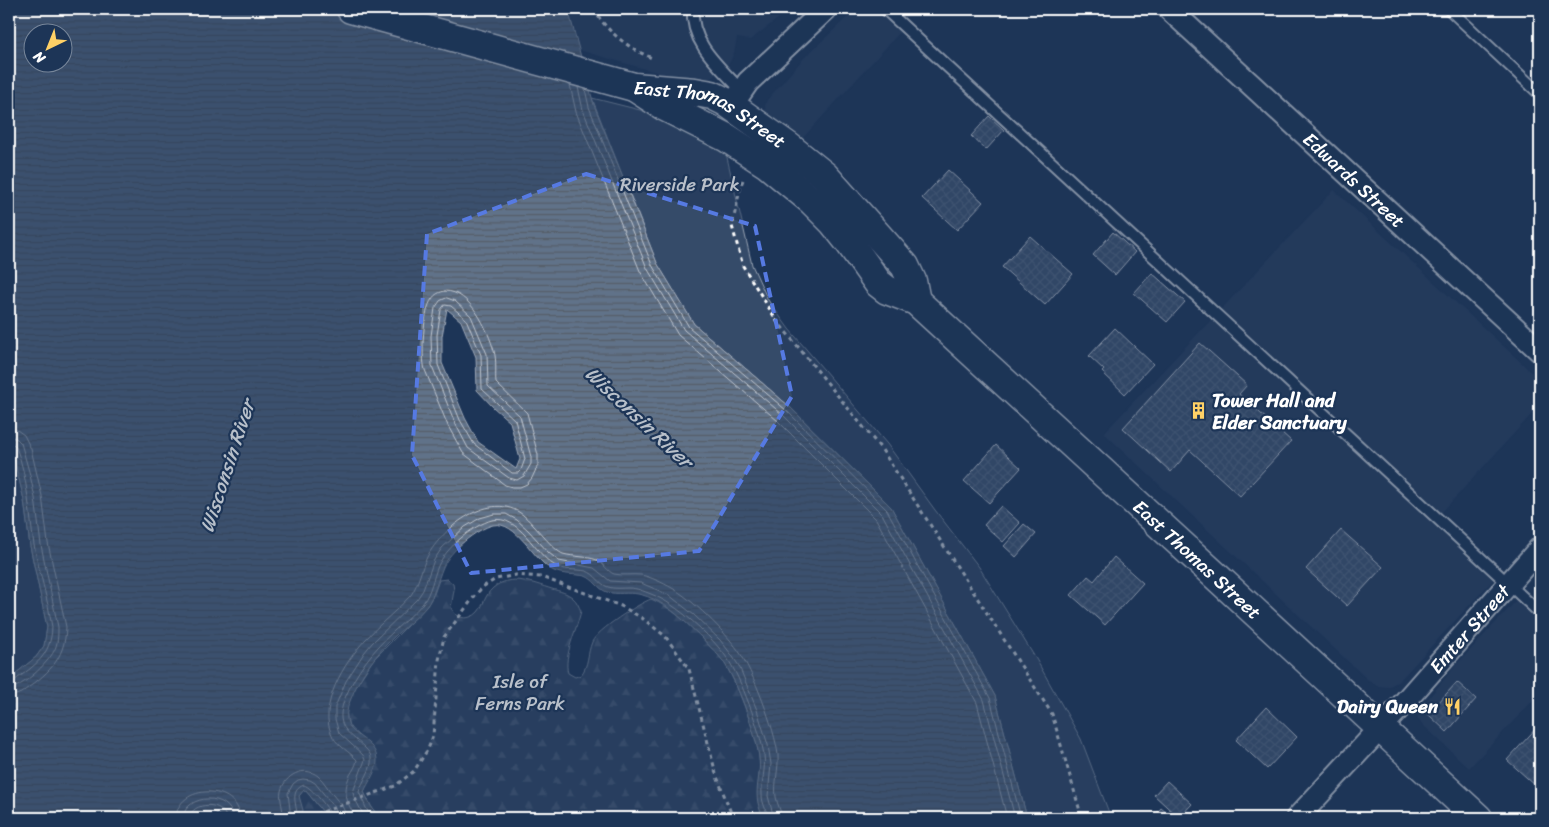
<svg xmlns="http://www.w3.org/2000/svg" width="1549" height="827" viewBox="0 0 1549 827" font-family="Sriracha,sans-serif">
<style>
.built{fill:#2a4161}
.green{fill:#364b69;stroke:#9aa5b4}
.forest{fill:url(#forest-firs);stroke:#9aa5b4}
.water{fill:url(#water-rules);stroke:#a0aab8;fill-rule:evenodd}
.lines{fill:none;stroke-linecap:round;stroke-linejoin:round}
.shore{stroke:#c0c7d0;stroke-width:1}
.building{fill:url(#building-cross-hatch);stroke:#fff}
.service-casing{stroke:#fff;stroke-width:14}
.minor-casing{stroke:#fff;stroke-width:25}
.secondary-casing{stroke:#fff;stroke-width:31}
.path{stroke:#fff;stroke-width:3;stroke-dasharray:4 4;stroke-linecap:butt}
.service{stroke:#1d3557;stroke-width:10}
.minor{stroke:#1d3557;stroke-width:21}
.secondary{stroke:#1d3557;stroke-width:28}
.marked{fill:none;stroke:#567ae2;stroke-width:4;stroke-dasharray:10 6;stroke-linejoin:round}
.labels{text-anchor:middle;stroke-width:4.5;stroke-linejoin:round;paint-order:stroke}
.street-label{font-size:19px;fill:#fff;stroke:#1d3557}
.park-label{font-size:19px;fill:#b9c0ca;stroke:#1d3557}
.poi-label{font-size:19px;font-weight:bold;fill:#fff;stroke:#1d3557;text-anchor:start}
.water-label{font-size:20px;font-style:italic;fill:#b8c0ca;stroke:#1d3557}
</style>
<defs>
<pattern id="forest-firs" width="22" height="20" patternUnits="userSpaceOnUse" patternTransform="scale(1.25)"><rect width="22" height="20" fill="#364b69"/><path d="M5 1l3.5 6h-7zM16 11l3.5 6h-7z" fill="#546680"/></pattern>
<pattern id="water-rules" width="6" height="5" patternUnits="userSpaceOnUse" patternTransform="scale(1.25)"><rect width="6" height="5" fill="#617289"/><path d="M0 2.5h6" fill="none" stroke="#555d67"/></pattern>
<pattern id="building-cross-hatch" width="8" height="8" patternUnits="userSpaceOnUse" patternTransform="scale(1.25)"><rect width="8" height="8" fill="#4a5d79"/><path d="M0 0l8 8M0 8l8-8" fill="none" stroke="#65758d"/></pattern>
</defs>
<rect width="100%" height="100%" fill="#1d3557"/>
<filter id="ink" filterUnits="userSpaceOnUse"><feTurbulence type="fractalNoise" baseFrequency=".02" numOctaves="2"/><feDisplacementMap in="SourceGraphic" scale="10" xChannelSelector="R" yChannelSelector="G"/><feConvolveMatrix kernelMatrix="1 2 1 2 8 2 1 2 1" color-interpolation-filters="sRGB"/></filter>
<g filter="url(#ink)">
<g class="built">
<polygon points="568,9 800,9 794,16 788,11 750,40 737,38 734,53 730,62 718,73 708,80 704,81 682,79 666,75 579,50"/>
<polygon points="856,9 876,9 901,31 800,141 766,115 765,106 767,100 804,58"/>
<polygon points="1334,190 1540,380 1540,405 1432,523 1493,580 1399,681 1388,687 1378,686 1367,679 1104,433"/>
<polygon points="1516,601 1540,623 1540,693 1469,768 1421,723 1418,719 1417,712 1457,664"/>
</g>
<g class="green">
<polygon points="592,98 644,111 725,149 752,265 768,300 789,329 887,444 935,510 979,567 1036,659 1081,739 1111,818 1027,818 995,696 891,507 790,407 694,324 657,263"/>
<polygon points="9,442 13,454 24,500 30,546 47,627 44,646 36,657 9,679"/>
</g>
<g class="forest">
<path d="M447 579 453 584 454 590 451 608C455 615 462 620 470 617 484 613 482 597 493 588 511 573 532 583 552 589 559 591 568 593 573 598 577 601 579 607 581 611 577 629 563 656 568 673L575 677 581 675C589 665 587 654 592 642 597 630 638 604 651 599 672 608 686 622 702 638 709 646 717 653 723 661 736 680 757 735 759 758 762 782 751 794 764 818H379L371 806 364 792 367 783 373 749 349 727 346 711 350 699 356 686 373 660 427 606 434 594 439 580Z"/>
<polygon points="303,790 306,791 328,818 302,818 302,815 299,796"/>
</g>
<path class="water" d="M9 9H568L594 105 657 263 694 324 790 407 891 507 995 696 1027 818H764C750 794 762 780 759 757 756 733 737 681 723 661 717 653 709 646 702 638 683 620 664 599 638 594 628 592 617 595 607 592 598 589 594 579 585 576 575 574 563 575 554 571 534 562 517 520 493 525 476 529 450 551 443 567 437 581 435 595 426 607 418 617 407 625 397 634 377 653 360 674 350 701 335 738 375 734 377 759 378 770 368 782 364 792L371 806 379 818H328L306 791 304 790 299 796 303 810 302 818H223C213 809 203 808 193 818H9V679L36 657 44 646 47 627 30 546 24 500 13 454 9 442ZM32 32H62V62H32ZM447 309 461 321 476 357 477 390 493 407 510 422 520 459 516 469 478 442 465 418 442 363V336Z"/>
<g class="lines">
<g class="shore">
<polyline points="570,85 576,112 640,271 678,335 778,421 876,519 977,703 1007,818"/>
<polyline points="578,87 583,110 647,268 684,330 783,415 882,514 984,700 1015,818"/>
<polyline points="585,89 589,107 652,265 689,327 787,411 887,510 990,698 1021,818"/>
<path d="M445 291C471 291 488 330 494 351 497 361 495 373 496 383L527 413 538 455V465L532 478 527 484 520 487H512L505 485 463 453 448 426 425 370C421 356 423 310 432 299 435 294 440 292 445 291Z"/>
<polygon points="447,298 455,301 471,316 487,354 488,386 520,416 531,457 531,464 524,476 517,480 509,478 468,448 455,423 432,366 431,336 435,308 440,301"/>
<polygon points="445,305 451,306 466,319 481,355 482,389 515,420 525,459 521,470 518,473 512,473 474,444 460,420 438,365 437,335 441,310"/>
<path d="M9 429 17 430 24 435 31 449 42 496 48 543 66 627C65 661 47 674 21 693L16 695 9 696"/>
<path d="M9 437 16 438 21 443 30 475 35 498 41 545 58 627C58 635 58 644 54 651 48 663 22 688 9 689"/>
<path d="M9 443 13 444 16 447C28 478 29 512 34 545 39 572 48 599 52 627 51 656 35 665 14 681L9 683"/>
<path d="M176 818C177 783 239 783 240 818"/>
<path d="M183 818C185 793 231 792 233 818"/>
<path d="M189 818C192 801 224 801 226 818"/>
<path d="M283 818C284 809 279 800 281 791 285 775 304 765 318 776 324 781 328 789 333 795 339 803 345 807 346 818"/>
<polyline points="291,818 288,793 293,784 298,780 303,779 310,780 315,783 335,808 338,818"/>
<path d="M297 818C298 806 288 791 304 785 311 787 331 810 332 818"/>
<path d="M356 818C347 803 342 793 350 775 353 770 356 766 357 760 350 752 338 746 333 737 316 707 345 662 365 640 379 624 397 611 411 595 419 583 421 569 427 557 443 527 491 489 523 515 533 523 554 551 563 554 574 557 586 556 597 560 603 563 608 572 614 574 622 576 632 574 641 575 651 577 663 583 672 588 691 598 725 632 738 650 753 671 775 729 778 755 779 769 774 783 776 797 777 804 781 810 782 818"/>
<polyline points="365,818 354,797 353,792 365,760 363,755 339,733 335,719 335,707 346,681 364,653 372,643 417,599 423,590 434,560 442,548 465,527 480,518 494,514 506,514 517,520 528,530 549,553 559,561 594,568 610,581 641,583 669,595 694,615 720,640 731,654 739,666 757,710 768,745 771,764 768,796 774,818"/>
<path d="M372 818 366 808 359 792C362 781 373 769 371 758 371 754 368 751 365 748 347 731 334 727 345 698 356 672 373 650 394 631 403 622 415 613 423 603 431 592 433 578 438 566 446 548 473 525 492 520 519 514 535 554 554 565 563 571 576 569 586 571 596 574 599 584 608 587 614 589 622 588 628 588 637 588 643 591 651 594 677 604 711 636 727 658 741 678 760 730 764 755 766 769 761 782 762 795 762 804 767 810 768 818"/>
</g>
</g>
<g class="building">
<polygon points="989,116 1004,130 986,150 971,136"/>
<polygon points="948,170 983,202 957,230 922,198"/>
<polygon points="1113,232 1135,252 1115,275 1093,255"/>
<polygon points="1030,236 1073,274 1045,305 1002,267"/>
<polygon points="1152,273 1185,302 1167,322 1134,293"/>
<polygon points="1115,328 1153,364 1125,394 1102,372 1104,370 1089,356"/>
<polygon points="1200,343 1247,385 1239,394 1291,441 1240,496 1190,450 1171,472 1123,428"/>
<polygon points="996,445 1021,468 989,503 964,481"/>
<polygon points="1001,506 1020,523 1003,542 984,525"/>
<polygon points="1024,524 1036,534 1016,557 1004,546"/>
<polygon points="1341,530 1383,567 1347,606 1306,569"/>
<polygon points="1114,557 1143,583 1105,625 1071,595 1088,576 1094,581"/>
<polygon points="1457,682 1476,699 1447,732 1428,714"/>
<polygon points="1266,707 1297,737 1267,769 1236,740"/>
<polygon points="1540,724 1540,783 1537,787 1507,760"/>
<polygon points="1167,781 1192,804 1179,818 1154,795"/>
<polygon points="1161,808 1173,818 1152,818"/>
</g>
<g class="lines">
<defs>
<g id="service">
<path d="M693 9C690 43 720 67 741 90"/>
<polyline points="885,9 1540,613"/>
<polyline points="1449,9 1540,94"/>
</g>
<g id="minor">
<path id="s1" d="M1169 9 1540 351"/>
<polyline points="732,105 748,82 826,9"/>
<path id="s2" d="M1297 818 1402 705 1540 548"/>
</g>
<g id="secondary">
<path id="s3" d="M351 9 634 87 695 92 712 95 726 102 789 147 825 176 905 266 912 281 916 301"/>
<path id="s4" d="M634 87 665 107 727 138 767 164 812 201 833 222 849 242 878 283 887 290 916 301 1218 578 1478 818"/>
</g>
</defs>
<use href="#service" class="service-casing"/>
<use href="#minor" class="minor-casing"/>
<use href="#secondary" class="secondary-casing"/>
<g class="path">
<path d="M594 9C606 32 630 49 654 59"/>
<polyline points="743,180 741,185 732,226 743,266 777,321 882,450 1052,714 1082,818"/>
<polyline points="309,818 311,816 395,786 414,771 428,749 433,736 439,660 444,637 477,593 484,586 496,579 516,575 541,577 621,606 642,618 665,636 689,669 716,774 733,818"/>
</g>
<use href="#service" class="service"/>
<use href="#minor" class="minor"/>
<use href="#secondary" class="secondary"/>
</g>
</g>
<path d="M0 0H1549V827H0ZM586 174 755 226 792 396 699 551 471 573 412 455 427 234Z" fill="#1d3557" fill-opacity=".55" fill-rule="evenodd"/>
<path class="marked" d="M586 174 755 226 792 396 699 551 471 573 412 455 427 234Z"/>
<defs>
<symbol id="building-bare" viewBox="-9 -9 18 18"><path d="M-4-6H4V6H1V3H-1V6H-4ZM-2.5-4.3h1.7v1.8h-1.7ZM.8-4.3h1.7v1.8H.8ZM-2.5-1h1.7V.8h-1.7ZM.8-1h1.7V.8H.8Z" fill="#ffd166" stroke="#1d3557" stroke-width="2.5" paint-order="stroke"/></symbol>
<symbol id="restaurant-bare" viewBox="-9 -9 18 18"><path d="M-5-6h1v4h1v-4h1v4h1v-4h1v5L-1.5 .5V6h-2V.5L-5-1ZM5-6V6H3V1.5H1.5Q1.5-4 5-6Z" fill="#ffd166" stroke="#1d3557" stroke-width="2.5" paint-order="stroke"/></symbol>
</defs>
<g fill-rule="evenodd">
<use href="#building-bare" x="1186" y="398" width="25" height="25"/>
<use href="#restaurant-bare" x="1440" y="694" width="25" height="25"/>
</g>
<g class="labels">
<g class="street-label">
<text dy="7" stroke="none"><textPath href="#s3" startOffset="376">East Thomas Street</textPath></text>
<text dy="7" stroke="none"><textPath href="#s1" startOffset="252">Edwards Street</textPath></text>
<text dy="7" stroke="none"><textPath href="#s4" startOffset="742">East Thomas Street</textPath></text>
<text dy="7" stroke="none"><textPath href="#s2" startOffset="256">Emter Street</textPath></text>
</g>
<g class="park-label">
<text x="680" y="191">Riverside Park</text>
<text x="520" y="688">Isle of<tspan x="520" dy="22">Ferns Park</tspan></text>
</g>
<g class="poi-label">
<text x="1212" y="407">Tower Hall and<tspan x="1212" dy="22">Elder Sanctuary</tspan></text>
<text x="1438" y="713" text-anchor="end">Dairy Queen</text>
</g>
<g class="water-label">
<text transform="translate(639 417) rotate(43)" y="7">Wisconsin River</text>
<text transform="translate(227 466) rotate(-72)" y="7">Wisconsin River</text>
</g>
</g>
<rect width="1549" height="827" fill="none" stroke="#1d3557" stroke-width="30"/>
<rect x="15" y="15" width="1519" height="797" fill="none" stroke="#fff" stroke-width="2" filter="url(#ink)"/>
<g transform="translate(48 48) rotate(223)"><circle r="24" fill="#1d3557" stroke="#77869a"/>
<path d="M0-4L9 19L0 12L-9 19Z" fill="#ffd166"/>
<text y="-8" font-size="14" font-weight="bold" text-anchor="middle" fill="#ffffff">N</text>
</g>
</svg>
